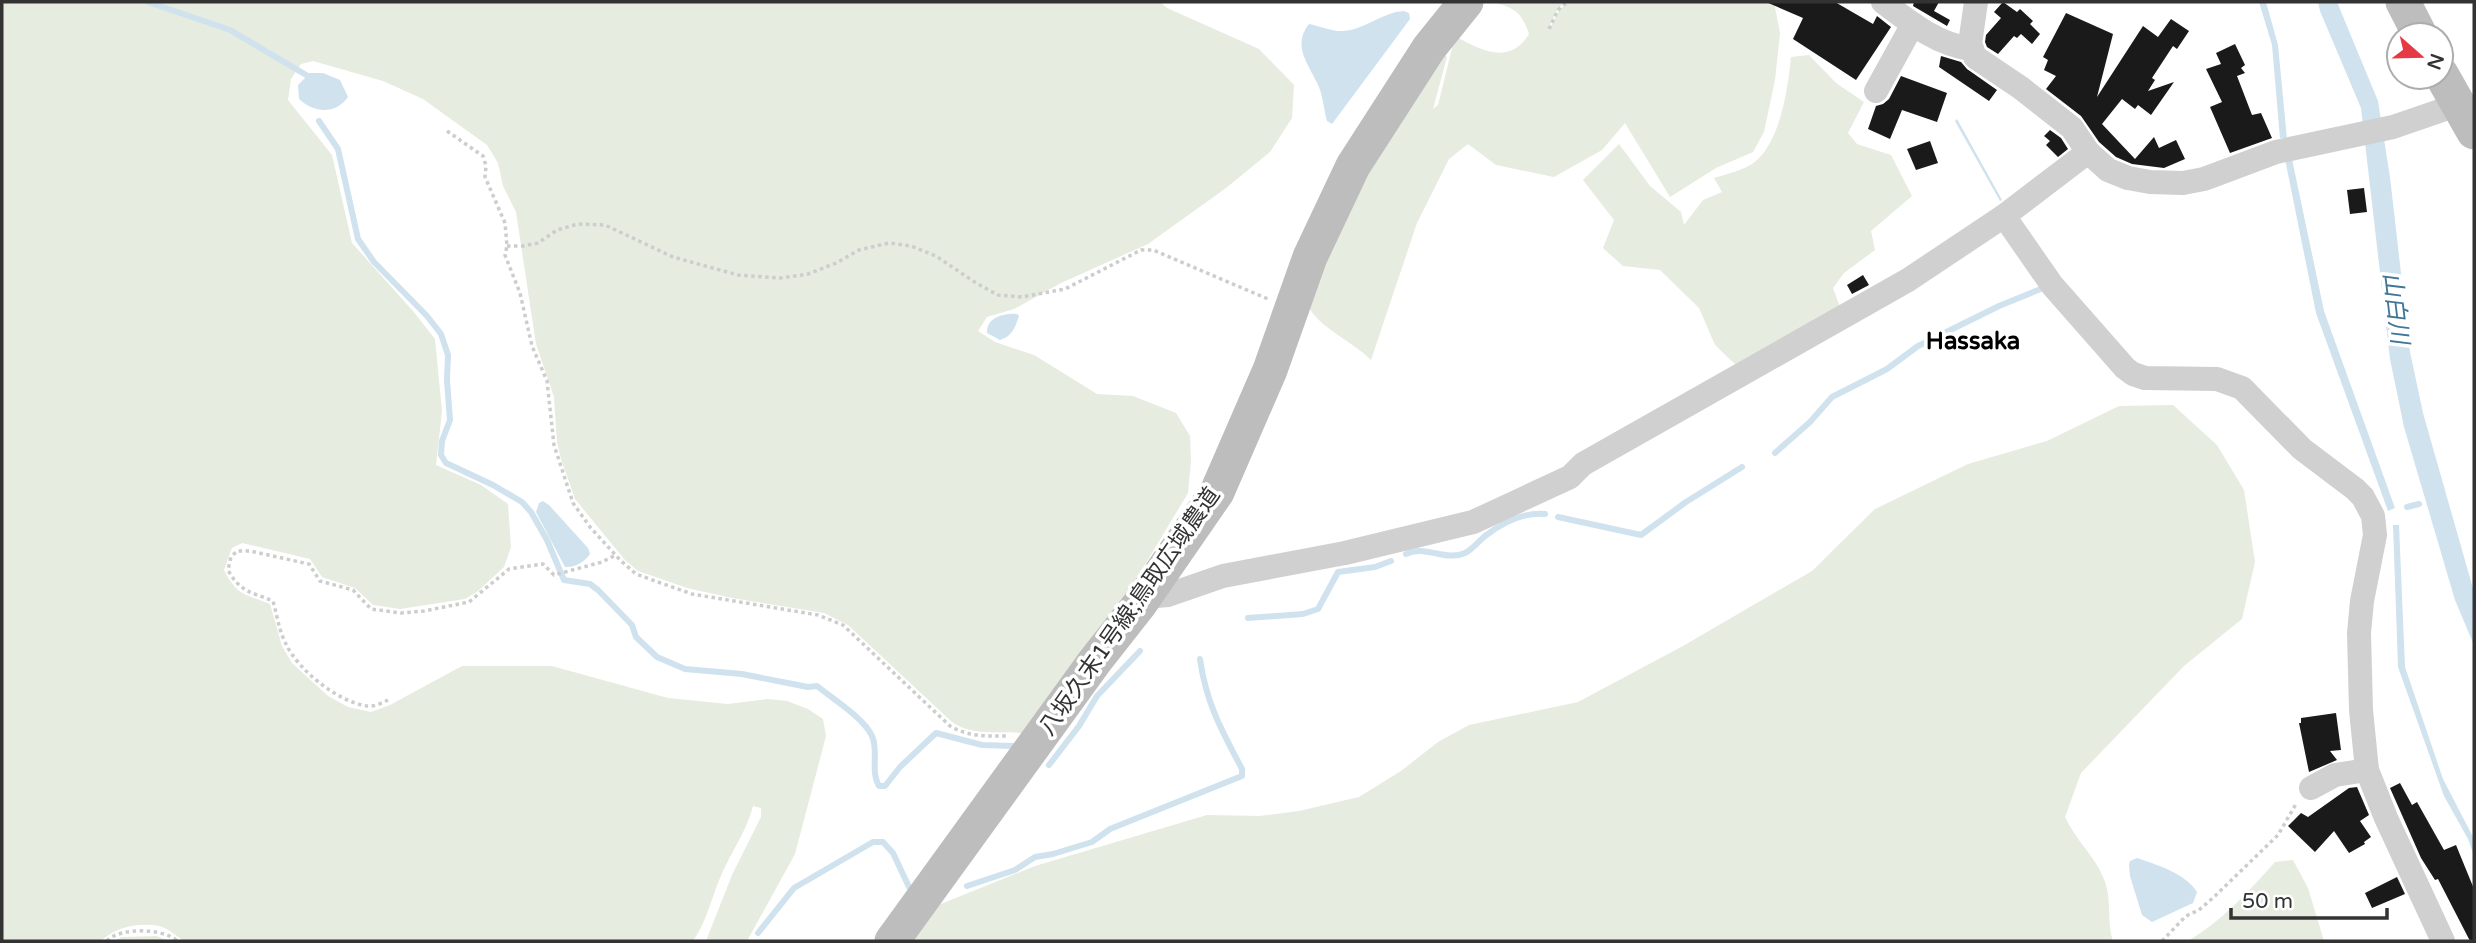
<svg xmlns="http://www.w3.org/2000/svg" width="2476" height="943" viewBox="0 0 2476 943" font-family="'Varela Round','Noto Sans JP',sans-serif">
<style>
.green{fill:#e6ecdf}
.water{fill:#cfe2ee}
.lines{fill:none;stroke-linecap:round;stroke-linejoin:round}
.stream{stroke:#cfe2ee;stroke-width:6}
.building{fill:#1a1a1a}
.path{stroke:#cdcdcd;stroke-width:3.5;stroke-dasharray:3.5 3.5;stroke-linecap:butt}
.street{stroke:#d0d0d0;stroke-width:24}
.secondary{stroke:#bdbdbd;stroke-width:35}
.labels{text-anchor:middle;stroke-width:7;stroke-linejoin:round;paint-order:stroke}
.street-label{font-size:23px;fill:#333;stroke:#fff}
.water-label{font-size:24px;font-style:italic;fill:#3f7597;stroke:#fff}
.neighbourhood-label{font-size:24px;font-weight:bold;fill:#000;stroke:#fff}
</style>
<rect width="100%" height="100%" fill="#fff"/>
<g class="green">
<path d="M2 2H1160L1167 8 1259 49 1294 85 1292 118 1270 152 1226 188 1148 244 1061 283 1014 309 987 317 978 331 995 342 1034 355 1097 394 1133 396 1176 413 1190 436 1191 461 1188 493 1099 641 1026 734C1000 729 975 738 952 722L848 625 824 613 732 598 687 588 638 571 625 560 575 499 561 459 557 442 554 397 536 344 516 212 503 186 498 163 487 145 423 99 383 81 313 61 301 64 291 79 288 100 332 155 352 243 413 311 435 339 442 411 436 465 481 485 508 504 511 547 504 567 477 592 465 599 400 609 373 605 355 588 322 577 310 559 242 543 232 548 224 570C238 597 244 593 270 604L282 646 292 663 328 696 348 707 371 712 390 705 462 666H552L668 698 728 704 768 699 787 701 808 709 823 719 826 736 795 854 747 941H706L732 875 761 817V808L753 806C747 830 733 849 723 871 712 895 708 919 693 941H184C176 936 168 928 159 926 139 922 115 927 101 941H2Z"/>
<path d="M1493 2H1565L1558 9 1548 29 1549 30 1559 10 1569 2H1774L1780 33 1775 80 1764 132 1753 152 1716 168 1670 197 1625 123 1602 150 1554 177 1496 165 1468 144 1449 159 1417 223 1371 360C1354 342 1317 327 1308 305L1368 158 1442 52 1447 57 1433 109 1438 105 1455 36C1480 50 1510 66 1529 34 1522 12 1514 8 1493 2Z"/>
<path d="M1809 55 1836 83 1864 102 1848 133 1857 144 1891 155 1912 196 1871 231 1875 250 1844 273 1833 288 1841 310 1739 368 1715 345 1699 308 1660 270 1623 266 1603 248 1614 220 1583 180 1619 144 1650 186 1681 212 1684 225 1703 200 1722 192 1714 178C1727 174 1745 170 1756 161 1781 139 1788 88 1791 57Z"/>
<path d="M2173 405 2217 445 2244 490 2255 562 2242 619 2184 666 2081 773 2065 817C2075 839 2095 857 2103 877 2113 898 2106 920 2113 941H906L931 908 1035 866 1207 815 1259 816 1299 811 1359 797 1401 771 1438 742 1469 725 1578 702 1683 646 1812 571 1875 509 1968 464 2047 441 2119 406Z"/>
<path d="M2293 860 2308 888 2324 941H2188C2222 921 2248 892 2275 862Z"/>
<polygon points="157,936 168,941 114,941 122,937"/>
</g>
<g class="water">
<polygon points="2259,2 2266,2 2278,45 2287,139 2280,138 2272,45"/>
<polygon points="2318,2 2337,2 2378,101 2390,177 2410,352 2423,413 2474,592 2474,645 2455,600 2404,427 2390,359 2361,108 2320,11"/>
<path d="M1404 11 1409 13 1410 19 1332 124 1327 121C1324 110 1323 97 1319 87 1310 66 1291 46 1309 24 1320 26 1333 32 1343 31 1365 30 1382 12 1404 11Z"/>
<path d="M310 73H323L340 80 348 97C335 115 314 113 299 99L298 85Z"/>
<polygon points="1957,119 2002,200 2000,201 1955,121"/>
<polygon points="2285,159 2292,159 2324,311 2395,508 2388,511 2316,313"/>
<path d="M1017 314 1019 316C1015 328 1012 336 1000 340L987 333C986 317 1005 313 1017 314Z"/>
<path d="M543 501 549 505 588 548 590 554C584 562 575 568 565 567L536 512 539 503Z"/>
<polygon points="2393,525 2399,525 2405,667 2443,779 2473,837 2474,856 2468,839 2444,796 2398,667"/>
<path d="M2137 858C2157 865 2185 873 2197 892L2193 903 2152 922 2142 915 2130 876 2129 865 2130 861Z"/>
</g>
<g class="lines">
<g class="stream">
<polyline points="148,2 230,30 313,79"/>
<path d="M319 121 338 149 358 239 374 262 427 316 441 334 448 355 447 380 450 420 442 441 441 455 446 463 493 485 522 502 531 512 547 540 564 580 590 584 598 590 632 625 636 637 657 657 685 669 742 674 808 687 817 686C833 699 864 718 872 736 879 751 870 771 879 786H885L900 767 936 733 982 745 1014 746"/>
<polyline points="1775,453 1810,422 1832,397 1887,369 1918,346 1999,306 2043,288"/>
<polyline points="2407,507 2419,504"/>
<polyline points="1558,517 1641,535 1686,502 1742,467"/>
<path d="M1406 554C1424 544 1446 562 1465 553 1472 550 1479 541 1485 536 1502 523 1524 512 1545 514"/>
<polyline points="1248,618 1303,614 1318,609 1338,572 1375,567 1391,561"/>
<polyline points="1049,765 1079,726 1097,696 1140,651"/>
<path d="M967 886 1015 870 1035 857 1053 854 1092 842 1110 829 1242 776V769C1222 731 1206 703 1200 659"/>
<polyline points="758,933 794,888 873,842 883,842 893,853 909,887"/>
</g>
</g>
<g class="building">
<polygon points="1766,2 1835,2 1873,24 1877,16 1891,27 1856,80 1793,39 1803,18"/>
<polygon points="1914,2 1939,2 1934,11 1950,20 1947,26 1913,6"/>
<polygon points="2003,2 2017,12 2020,9 2033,21 2030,24 2040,34 2032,44 2021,34 2017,38 2014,36 1998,54 1987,47 1985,42 1986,35 2001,18 1994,12"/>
<polygon points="2066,13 2113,34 2097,97 2143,26 2158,37 2171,19 2189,31 2177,49 2173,46 2152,78 2155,80 2148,91 2174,82 2151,115 2138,105 2135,109 2122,99 2102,124 2135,159 2154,137 2159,148 2176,140 2185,159 2164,168 2132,164 2116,157 2099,142 2081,116 2046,89 2056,76 2044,70 2048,60 2043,57"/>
<polygon points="2235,44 2245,65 2241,68 2245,73 2237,76 2252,115 2261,113 2272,138 2230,153 2210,107 2222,102 2206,69 2221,64 2216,53"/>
<polygon points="1941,56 1961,62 1967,69 1997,90 1989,101 1939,67"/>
<polygon points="1901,76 1947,93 1937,122 1902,110 1890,139 1868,129 1876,106 1883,104 1889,99"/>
<polygon points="2050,130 2061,138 2068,149 2058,157 2046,145 2050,141 2044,136"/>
<polygon points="1930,141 1938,163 1916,170 1907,149"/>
<polygon points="2364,188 2367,212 2350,214 2347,190"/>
<polygon points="1863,275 1869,285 1852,294 1847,285"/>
<polygon points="2336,713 2341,750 2330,751 2337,760 2309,772 2299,723 2301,723 2301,718"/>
<polygon points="2400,783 2412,805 2417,802 2444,850 2456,845 2474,889 2474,941 2470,941 2438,879 2435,880 2421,858 2390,788"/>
<polygon points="2357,787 2369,815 2360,821 2371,837 2364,842 2365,844 2349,853 2334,831 2315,852 2288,826 2301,813 2308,817 2349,788"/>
<polygon points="2397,877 2405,894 2372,908 2365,893"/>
</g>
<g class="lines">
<g class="path">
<polyline points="1549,29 1558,10 1567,2"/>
<path d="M447 131 483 156 486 166 485 177 505 223 507 246 505 255 520 293 532 346 547 381 554 445 573 503 590 527 620 560 636 574 658 582 692 594 818 615 843 625 950 726C969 737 986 736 1007 736"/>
<polyline points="507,246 523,246 538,243 557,230 578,224 605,225 673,257 738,275 780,278 808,274 836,263 859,250 889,243 911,246 936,256 976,283 998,295 1022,297 1065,289 1141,250 1153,250 1268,299"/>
<path d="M388 700C382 703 374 707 367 706 338 702 298 670 286 644 279 631 277 615 273 601 251 592 240 592 228 570L231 557 237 551H250L309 564 320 581 353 590 371 609 401 613 424 611 469 602 509 569 543 564 554 575 602 562 616 555"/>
<path d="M107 941C119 927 164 928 177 941"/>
<polyline points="2162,941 2186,916 2199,910 2215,896 2278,835 2296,804"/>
</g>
<g class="street">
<path d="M1883 2C1909 22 1938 45 1972 49"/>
<polyline points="1976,2 1970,44 1975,57 2021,88 2072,128 2088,152 2108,170 2128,178 2150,182 2183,183 2204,179 2276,152 2393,127 2457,105"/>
<polyline points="1876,91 1913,24"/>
<polyline points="2004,216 2052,285 2125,368 2133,374 2145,378 2217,379 2242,388 2302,449 2355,489 2363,497 2373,516 2375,535 2362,601 2359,633 2361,710 2367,770 2386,818 2443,941"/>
<polyline points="1145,597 1168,595 1223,576 1345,553 1473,522 1570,477 1583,464 1908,280 2004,216 2088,152"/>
<polyline points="2311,788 2335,775 2367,770"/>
</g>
<g class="secondary">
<polyline points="2403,2 2420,35"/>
<polyline points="2441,74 2474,132"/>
<polyline points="892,941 1095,661 1139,605 1217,492 1270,370 1310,257 1353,166 1429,48 1466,2"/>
</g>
</g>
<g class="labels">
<g class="street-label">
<text transform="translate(1129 611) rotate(-55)" y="8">八坂久末1号線;鳥取広域農道</text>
</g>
<g class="water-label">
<text transform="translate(2396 308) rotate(83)" y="8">山白川</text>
</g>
<g class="neighbourhood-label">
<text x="1973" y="349">Hassaka</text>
</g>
</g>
<rect width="2476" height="943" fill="none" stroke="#333333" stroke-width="7"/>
<g transform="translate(2420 56) rotate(110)"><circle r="33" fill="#ffffff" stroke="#adadad" stroke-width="2"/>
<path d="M0-5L12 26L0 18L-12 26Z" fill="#e63946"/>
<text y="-10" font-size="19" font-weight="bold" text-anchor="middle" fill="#333333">N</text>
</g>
<path d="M2231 908v10h156v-10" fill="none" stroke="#333333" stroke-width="3.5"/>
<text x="2242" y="908" font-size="21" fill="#333333" stroke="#ffffff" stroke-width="5" paint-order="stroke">50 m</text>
</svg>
